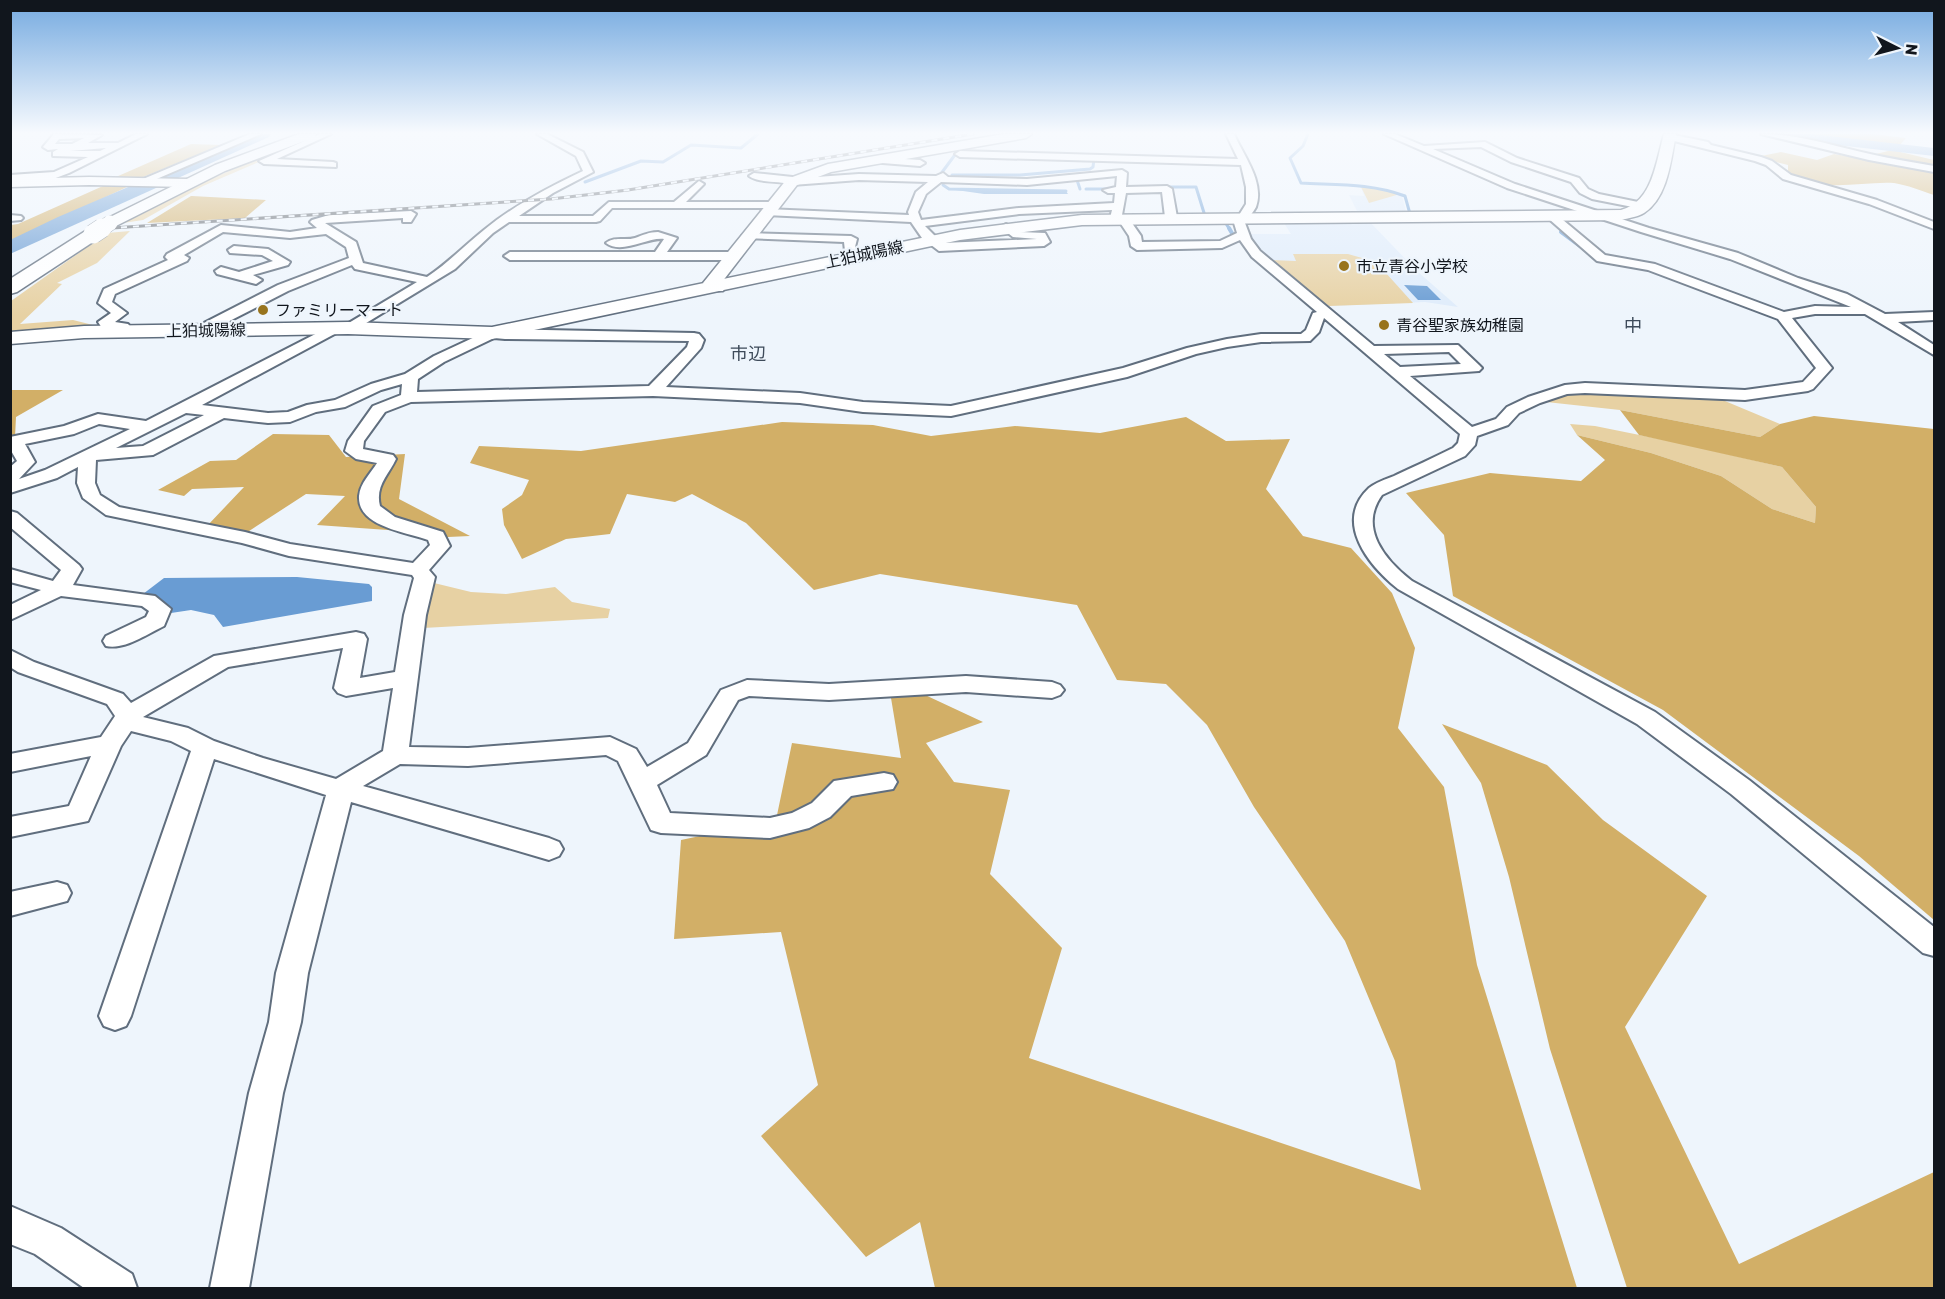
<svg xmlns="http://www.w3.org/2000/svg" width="1945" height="1299" viewBox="0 0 1945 1299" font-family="Rubik,'Noto Sans JP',sans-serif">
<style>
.built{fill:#dfecfb}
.green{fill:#e7d1a3}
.forest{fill:#d2af67}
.water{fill:#699cd3}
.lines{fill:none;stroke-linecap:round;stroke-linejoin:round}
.stream-far1{stroke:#699cd3;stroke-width:3}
.stream{stroke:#699cd3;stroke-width:4}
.river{fill:#699cd3;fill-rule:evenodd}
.minor-casing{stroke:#606e7e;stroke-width:4}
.secondary-casing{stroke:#606e7e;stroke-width:3}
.primary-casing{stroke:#606e7e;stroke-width:3}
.trunk-casing{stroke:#606e7e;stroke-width:3}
.minor{fill:#fff;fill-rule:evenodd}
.secondary{fill:#fff;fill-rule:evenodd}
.primary{fill:#fff;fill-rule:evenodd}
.trunk{fill:#fff;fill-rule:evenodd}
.rail-casing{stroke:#60666d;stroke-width:3}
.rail{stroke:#eef5fc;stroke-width:2;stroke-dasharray:6;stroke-linecap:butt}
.trunk-bridge-far1-casing{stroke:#606e7e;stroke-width:16;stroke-linecap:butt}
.trunk-bridge-casing{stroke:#606e7e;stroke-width:20;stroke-linecap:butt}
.trunk-bridge-far1{stroke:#fff;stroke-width:15}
.trunk-bridge{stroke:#fff;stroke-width:19}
.poi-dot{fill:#98741d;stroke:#eef5fc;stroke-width:2}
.labels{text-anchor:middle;stroke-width:4.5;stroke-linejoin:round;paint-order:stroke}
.far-street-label{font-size:16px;fill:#11161d;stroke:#eef5fc}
.far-poi-label{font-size:16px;fill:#11161d;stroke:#eef5fc;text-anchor:start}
.far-quarter-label{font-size:18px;fill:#3e4b5a;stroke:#eef5fc}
</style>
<rect width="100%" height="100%" fill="#eef5fc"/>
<g class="built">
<polygon points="1361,187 1383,189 1400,194 1402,196 1407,215 1359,215 1349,195 1364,196"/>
<polygon points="1258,219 1367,219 1417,271 1458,307 1425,302 1329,306 1264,256 1249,234 1291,234 1284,223 1261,224"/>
</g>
<g class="green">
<polygon points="319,134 324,134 203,186 143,220 123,223 193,186"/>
<polygon points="1361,187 1383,189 1400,194 1369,203"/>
<polygon points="130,231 97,263 57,283 62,284 20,324 73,320 105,328 11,335 11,301 107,233"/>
<polygon points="1293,254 1348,254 1376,262 1413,303 1329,306 1269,260 1296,261"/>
<polygon points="1569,392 1713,396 1780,424 1760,437 1620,410 1537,401"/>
<polygon points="1570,424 1595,426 1684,444 1782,467 1816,507 1815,523 1772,509 1721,476 1651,453 1577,435"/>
<polygon points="434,583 471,592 506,594 555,587 572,602 610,609 608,618 423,628"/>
</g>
<g class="forest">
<polygon points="1791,134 1872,134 1906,138 1899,146"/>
<polygon points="191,144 221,145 143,177 116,177"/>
<polygon points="1892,150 1934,160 1934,168 1872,155"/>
<path d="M1781 152 1817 160 1834 154 1934 171V195C1922 191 1907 185 1894 183 1859 181 1818 195 1788 171V165L1756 157Z"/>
<polygon points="103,186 129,186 11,242 11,225 18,224"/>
<polygon points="191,196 192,196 266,200 245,218 147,223"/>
<polygon points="10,390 63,390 16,417 15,437 11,436"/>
<polygon points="1620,410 1760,437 1780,424 1814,416 1934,429 1934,920 1859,856 1663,710 1453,596 1444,535 1406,493 1490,473 1581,481 1605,460 1577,435 1651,453 1721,476 1772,509 1815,523 1816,507 1782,467 1639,435"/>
<polygon points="1186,417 1226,441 1290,439 1266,489 1303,536 1351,548 1392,593 1415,648 1398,728 1444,787 1477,965 1577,1288 935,1288 920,1222 866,1257 761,1136 818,1085 781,932 674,939 681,840 776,820 792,743 901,758 891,698 923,694 983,722 926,743 954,782 1010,790 990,874 1062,948 1029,1058 1421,1190 1395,1061 1345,941 1254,807 1207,725 1166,684 1117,680 1077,605 880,574 814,590 746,523 692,494 675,502 627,494 610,534 566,539 522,559 504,525 502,509 522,495 529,480 470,463 479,446 581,451 782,422 873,425 931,436 1015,426 1100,433"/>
<polygon points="273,434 329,435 346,457 405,454 399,499 470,536 426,538 402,531 317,525 345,496 306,494 246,533 207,526 244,487 192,489 184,496 158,490 210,461 236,460"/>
<polygon points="1442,724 1547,765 1603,820 1707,896 1625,1027 1739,1264 1934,1172 1934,1288 1627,1288 1550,1049 1509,877 1481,783"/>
</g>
<g class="water">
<polygon points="949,189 1066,191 1068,194 984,194"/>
<polygon points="1404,285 1427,286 1441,300 1418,300"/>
<path d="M297 577 369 584 372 587V601L223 627 214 615 191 610 171 613C165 599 158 596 143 594L164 578Z"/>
</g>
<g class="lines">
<g class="stream-far1">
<path d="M1308 134 1303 146 1290 158 1301 183C1336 185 1371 183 1405 196L1410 214H1416"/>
<polyline points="940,175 960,148"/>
<polyline points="952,175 1020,175 1090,169 1093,167 1094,159"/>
<polyline points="1077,180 1080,189"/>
<polyline points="585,182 641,161 663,162 691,145 741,148 758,134"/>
<polyline points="943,185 949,189 1066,191"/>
<polyline points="1161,187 1196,187 1205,216"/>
<polyline points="1086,189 1111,189"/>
<polyline points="1219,221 1225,222 1230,230"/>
</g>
<g class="stream">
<polyline points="1229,228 1233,235"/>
<polyline points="1561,232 1588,252"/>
</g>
<g class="river">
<polygon points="252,134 271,134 269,137 10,254 10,240 58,217"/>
<polygon points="1769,134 1812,134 1934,148 1934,156 1776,138"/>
</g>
<defs>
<g id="minor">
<path d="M54 134 102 135 88 143H118L136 134H147L69 173 45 182 40 179 10 181V175L54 172 88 157 53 156V152L58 149 48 150 43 147ZM84 138 72 144H55L59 139ZM106 148 100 151H70Z"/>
<polygon points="250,134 261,134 145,184 136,182"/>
<polygon points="320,134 331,134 277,159 333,162 336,163 336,167 264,164 259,161"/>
<path d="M537 134H547L583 152 593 172 553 193 519 216H593L609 202H674L699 181 704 184 686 202H772L777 205 772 208H612L600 221 596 222H509L493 233 455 269 353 331 342 330 202 405 268 413 288 412 307 405 335 400 371 384 405 374 434 356 492 329 694 333 699 334 704 340 701 348 666 387 800 393 863 402 951 406 1123 368 1187 348 1227 339 1261 334H1301L1306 330 1313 313 1317 312 1252 257 1240 240 1222 248 1137 250 1131 246 1129 236 1119 221 1110 218 1112 210 1019 214 925 226 942 243 1037 239 1013 237 1000 227 1006 224 1020 232 1045 233 1050 242 1044 246 939 251 922 238 911 222 766 215 761 212 766 209 909 215 908 212 916 192 928 182 859 180 792 185C781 180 760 184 749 176L754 173 802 178 859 174 936 176 943 173 948 177 1027 179 1122 170 1127 173 1126 187 1167 186 1172 189 1177 217 1171 220 1165 217 1162 192 1126 193 1122 215 1127 216 1141 236 1142 242 1220 241 1237 233 1234 223 1246 204V187L1241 165 960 157 955 154 960 151 1238 159 1226 134H1234C1243 155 1265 182 1256 207 1253 213 1248 217 1245 223L1251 239 1260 251 1374 346 1458 345 1479 365 1482 368 1479 371 1410 376 1472 427 1496 419 1507 407 1528 397 1565 385 1585 383 1745 390 1803 382 1816 368 1778 319 1648 270 1597 261 1549 219V215H1557L1605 255 1655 264 1784 312 1815 306 1851 307 1730 259 1641 232 1507 188 1384 134H1395L1424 146 1485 142 1517 158 1579 178 1588 189 1599 194 1643 203 1648 206 1643 209 1592 199 1580 193 1571 182 1511 162 1481 147 1433 149 1515 184 1649 228 1738 253 1798 278 1847 294 1885 314 1934 312V320L1898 322 1934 345V355L1865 314H1815L1792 318 1832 368 1813 389 1808 391 1745 400 1585 393 1567 394 1540 403 1519 413 1508 425 1477 436 1475 445 1465 456 1382 495C1358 528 1385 560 1412 581L1655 712 1749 780 1934 927V956L1923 953 1731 794 1637 724 1398 589C1369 566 1333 522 1369 488 1375 483 1386 479 1394 476 1413 467 1433 458 1453 448L1458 443 1460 434 1324 318 1319 332 1310 341 1261 342 1227 347 1196 354 1127 377 951 416 863 412 800 403 653 396 411 402 385 412 364 441 363 449 393 455 396 459C388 476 375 486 380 506L395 517 443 532 450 546 429 570 435 577 426 615 409 747 468 748 610 737 636 749 647 767 688 743 721 690 747 680 829 684 966 676 1052 682 1060 685 1064 690 1060 695 1052 698 966 692 829 700 749 696 738 700 706 755 657 785 670 813 770 818 792 813 812 803 834 781 884 773 893 775 897 782 893 789 851 796 830 817 809 828 770 838 661 833 651 830 618 761 606 755 468 766 400 764 363 786 549 838 559 842 563 849 559 856 549 860 351 802 308 973 301 1022 283 1093 249 1288H210L249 1093 269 1022 276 973 326 795 214 759 131 1016 126 1026 115 1030 104 1026 99 1016 191 751 171 741 131 731 121 746 88 821 10 837V817L69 806 91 756 10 772V754L101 737 115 716 107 704 18 672 10 667V650L34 662 123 694 131 703 214 656 356 632 364 634 367 639 360 678 395 672 404 615 414 578 412 575 289 556 242 543 106 515 83 498 77 483 78 467 57 478 10 493V467L17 461 10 449V437L64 426 98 414 146 421 331 326 342 327 417 282 355 269 352 265 288 291 206 333H196L194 330 196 327 278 285 349 258 346 247 326 234 290 238 223 232 184 255 189 258 187 261 115 294 112 302 127 313 115 322 128 324 134 331 132 334 127 335 119 331 102 328 98 322 111 313 98 303 104 289 168 260 165 257 167 254 221 225 290 232 317 228 310 222 312 220 329 215 411 211 416 214 411 222H403V218L325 223 356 242 363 263 427 277C448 263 464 246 484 230 513 206 549 187 583 171L576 156ZM1117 176 1116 187 1103 190 1108 193H1115L1114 203 1019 208 921 220 918 212 926 194 941 182 1027 185ZM494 338 505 339 689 341 687 347 649 386 417 392 418 379 444 362ZM1449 352 1461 364 1400 367 1384 354ZM402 384 401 395 373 406 348 441 345 451 356 459 377 463C371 473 360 483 359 496 357 527 407 532 428 540L430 545 413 563 290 544 245 532 119 507 100 495 95 483 96 460 153 455 224 418 268 423 290 422 316 412 345 407 381 390ZM186 413 204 415 143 446 116 448ZM99 424 130 429 45 470 19 479 35 462 25 444 74 434ZM343 648 334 688 338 693 346 696 393 688 383 751 336 779 263 758 214 741 188 728 143 717 228 667Z"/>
<polygon points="1669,134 1708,142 1711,145 1761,157 1772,161 1791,175 1877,200 1934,222 1934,229 1869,204 1783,179 1766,165 1755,161 1666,139 1666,135"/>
<path d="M1761 134C1799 134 1833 146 1870 154 1892 159 1913 162 1934 166V172L1869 160Z"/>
<polygon points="873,157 920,160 925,163 920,166 870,162 868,160"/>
<polygon points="10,215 21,216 23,218 21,220 10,221"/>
<path d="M658 232 677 238 667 252H732L738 256 732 260H510L504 256 510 252H655L664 239C647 237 622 255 606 243 614 236 625 241 635 238 643 235 649 232 658 232Z"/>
<polygon points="748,233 851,236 857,239 855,247 865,254 859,258 845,251 844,242 744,238 742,236"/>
<polygon points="234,246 268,249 290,262 288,265 253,275 262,280 256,284 217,274 215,271 221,267 239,272 273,261 262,255 230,253 228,250"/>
<path d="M10 511 17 513 79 565 82 569 73 585 155 596 171 609 164 626C147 634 125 650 106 646L103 641 106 636 146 617 149 611 142 606 61 596 10 620V605L41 590 10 582V569L53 581 61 570 10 527Z"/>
<polygon points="57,882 67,885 71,893 67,901 10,916 10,892"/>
<polygon points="10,1206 61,1228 132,1274 137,1288 84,1288 35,1254 10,1244"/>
</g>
<polygon id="secondary" points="1004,134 1032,134 1026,138 831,172 797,185 722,282 725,287 723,291 709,291 703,283 787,179 828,164"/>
<g id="primary">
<path d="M1664 134H1676C1671 159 1668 198 1644 213 1638 217 1628 218 1621 220L1082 225 960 240 492 339 348 334 84 338 10 344V332L84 326 348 322 492 327 960 230 1082 215 1621 210C1653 202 1656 161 1664 134Z"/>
<polygon points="89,177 188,179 195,183 188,187 89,185 10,187 10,179"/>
</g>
<g id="trunk">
<polygon points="299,134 316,134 315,137 225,171 116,226 110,228 102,223 104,220 215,165"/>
<polygon points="93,229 101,234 99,238 17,292 10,294 10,279 87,230"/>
</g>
</defs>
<use href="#minor" class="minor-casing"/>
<use href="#secondary" class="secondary-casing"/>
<use href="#primary" class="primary-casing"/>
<use href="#trunk" class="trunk-casing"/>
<use href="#minor" class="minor"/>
<use href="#secondary" class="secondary"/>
<use href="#primary" class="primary"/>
<use href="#trunk" class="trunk"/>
<defs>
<polyline id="rail" points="97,229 551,199 628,190 973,134"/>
</defs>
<use href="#rail" class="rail-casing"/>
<use href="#rail" class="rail"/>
<defs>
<polyline id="trunk-bridge-far1" points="100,230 110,223"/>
<polyline id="trunk-bridge" points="93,234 102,228"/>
</defs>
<use href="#trunk-bridge-far1" class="trunk-bridge-far1-casing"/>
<use href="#trunk-bridge" class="trunk-bridge-casing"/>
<use href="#trunk-bridge-far1" class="trunk-bridge-far1"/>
<use href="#trunk-bridge" class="trunk-bridge"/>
</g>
<linearGradient id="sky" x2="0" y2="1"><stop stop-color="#75aae0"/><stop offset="0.42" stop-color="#f7fafe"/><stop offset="1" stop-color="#f7fafe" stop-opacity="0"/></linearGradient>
<rect width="1945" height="316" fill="url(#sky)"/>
<g class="poi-dot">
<circle cx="1344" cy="266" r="6"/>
<circle cx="263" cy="310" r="6"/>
<circle cx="1384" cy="325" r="6"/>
</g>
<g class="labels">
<g class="far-street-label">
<text transform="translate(864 254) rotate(-12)" y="6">上狛城陽線</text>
<text transform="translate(206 330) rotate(-1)" y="6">上狛城陽線</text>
</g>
<g class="far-poi-label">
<text x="1356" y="272">市立青谷小学校</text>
<text x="275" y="316">ファミリーマート</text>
<text x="1396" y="331">青谷聖家族幼稚園</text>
</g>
<g class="far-quarter-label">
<text x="1633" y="332">中</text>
<text x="748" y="360">市辺</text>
</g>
</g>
<rect width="1945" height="1299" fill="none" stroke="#11161d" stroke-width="24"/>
<g transform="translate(1897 48) rotate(96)" stroke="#eef5fc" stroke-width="4.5" paint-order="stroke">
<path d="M0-4.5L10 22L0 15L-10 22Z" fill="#11161d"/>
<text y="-9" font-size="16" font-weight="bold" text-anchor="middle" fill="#11161d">N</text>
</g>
</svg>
